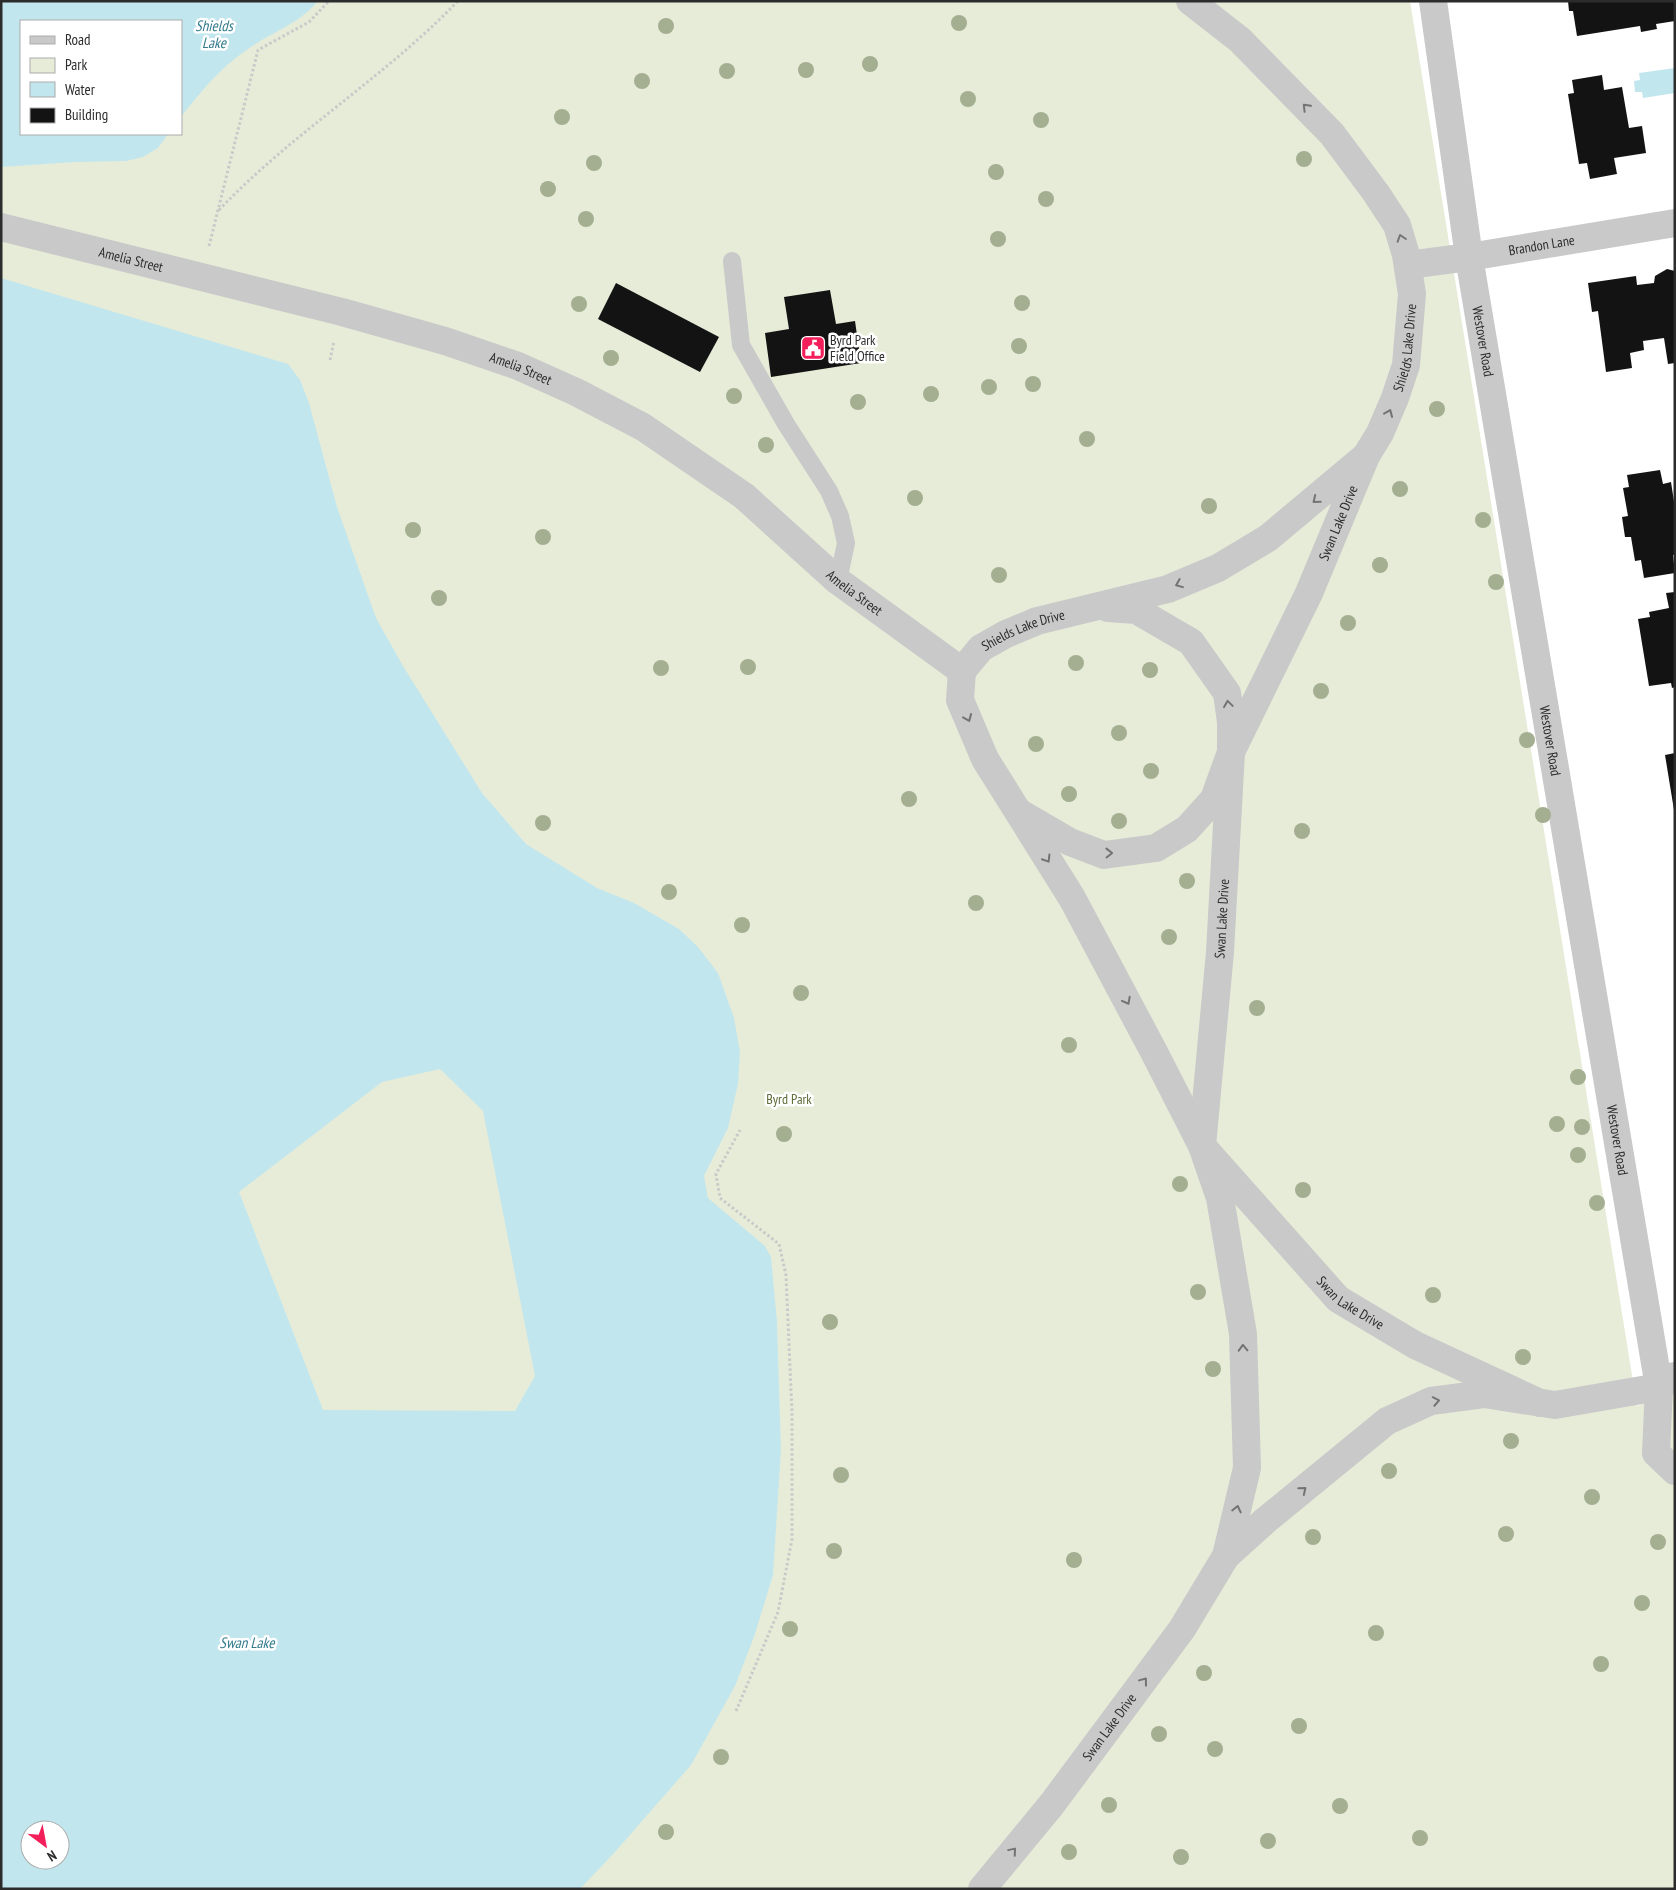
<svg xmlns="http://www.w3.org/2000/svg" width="1676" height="1890" viewBox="0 0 1676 1890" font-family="'PT Sans Narrow',sans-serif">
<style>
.green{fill:#e7ecd8;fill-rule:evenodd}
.water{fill:#c2e6ed;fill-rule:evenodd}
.building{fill:#131313}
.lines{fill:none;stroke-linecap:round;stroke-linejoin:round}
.path{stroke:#c9c9c9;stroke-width:3;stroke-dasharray:2.5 2.5;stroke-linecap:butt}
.service{stroke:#c9c9c9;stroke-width:18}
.minor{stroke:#c9c9c9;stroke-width:28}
.tree{fill:#a4ae91}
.oneway{stroke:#737373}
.labels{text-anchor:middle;stroke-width:5;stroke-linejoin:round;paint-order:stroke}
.street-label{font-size:14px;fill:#2c2c2c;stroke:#fff}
.poi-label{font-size:14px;fill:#2c2c2c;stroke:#fff;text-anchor:start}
.park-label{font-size:14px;fill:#5a6b37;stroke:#fff}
.water-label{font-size:15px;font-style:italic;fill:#337d8d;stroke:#fff}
</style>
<rect width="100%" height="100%" fill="#fff"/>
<path class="green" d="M1 1H1410L1637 1406 1675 1390V1889H1ZM21 21H181V134H21ZM30 1830H60V1860H30Z"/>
<g class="water">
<path d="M1 1H318C299 24 272 32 248 49 220 68 202 90 181 117V21H21V134H168L158 148 143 157 126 161 75 162 1 167Z"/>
<polygon points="1675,68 1675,93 1643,98 1642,92 1635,92 1634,81 1640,80 1639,73"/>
<path d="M1 278 288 364 300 380 309 403 337 507 376 618 403 666 482 793 526 844 597 888 634 903 679 929 698 947 718 973 734 1018 740 1052 738 1084 728 1128 704 1176 708 1198 765 1246 771 1257 777 1322 781 1450 773 1575 754 1637 735 1686 691 1765 615 1852 580 1889H1ZM440 1069 483 1111 535 1376 515 1411 323 1410 239 1192 382 1082ZM30 1830H60V1860H30Z"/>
</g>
<g class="building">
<polygon points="1568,1 1675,1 1675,21 1656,24 1657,29 1641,32 1640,26 1577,36 1573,11 1569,11"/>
<polygon points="1602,75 1604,90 1622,87 1629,128 1642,126 1646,153 1614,158 1617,174 1590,179 1587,163 1579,164 1568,94 1574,93 1572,80"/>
<polygon points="1667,269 1675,271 1675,363 1668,364 1664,338 1643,341 1644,350 1630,353 1632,368 1606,372 1598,311 1592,312 1588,283 1636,276 1637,285 1654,283 1655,276"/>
<polygon points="616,283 719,337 700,372 598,319"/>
<polygon points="830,290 836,324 855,321 861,363 771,377 765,333 789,329 784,297"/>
<polygon points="1660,470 1663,484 1671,482 1675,508 1675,555 1673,555 1675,573 1644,578 1641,560 1635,561 1631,537 1625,537 1622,517 1628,516 1623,488 1629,487 1627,475"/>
<polygon points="1675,592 1675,687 1672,688 1671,683 1649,686 1638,619 1650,617 1649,612 1669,608 1666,593"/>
<polygon points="1675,753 1675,809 1674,810 1665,755"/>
</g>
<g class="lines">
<g class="path">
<path d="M219 210C292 133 384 78 458 1"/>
<polyline points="209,246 258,50 309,22 329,1"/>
<polyline points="330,360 334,341"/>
<polyline points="736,1711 778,1612 792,1539 792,1413 786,1275 779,1244 720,1198 716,1174 740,1130"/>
</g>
<polyline class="service" points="732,261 741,345 786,424 829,491 840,516 846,543 838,581"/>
<g class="minor">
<path id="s1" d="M1433 1 1469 257 1659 1387 1656 1453 1675 1471"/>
<path id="s2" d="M1 227 342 312 445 341 518 366 576 392 643 427 744 496 838 581 962 671"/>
<path id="s3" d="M1408 265 1469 257 1675 223"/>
<path id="s4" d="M962 671 981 648 1006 634 1037 621 1168 589 1218 568 1268 538 1366 456 1380 433 1395 398 1406 365 1412 294 1406 255 1397 225 1376 193 1332 134 1240 40 1190 1"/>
<path id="s5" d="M962 671 960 700 985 759 1072 898 1154 1052 1202 1146 1338 1299 1415 1345 1540 1403"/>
<polyline points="1022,814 1070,842 1104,855 1156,848 1187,829 1214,799 1231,752 1231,722 1227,693 1191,642 1136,610 1108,608"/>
<polyline points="1226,1556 1266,1520 1387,1421 1431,1401 1484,1394 1555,1405 1659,1387 1674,1376"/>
<path id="s6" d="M982 1889 1052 1804 1182 1629 1226 1556 1247 1468 1243 1334 1220 1198 1202 1146 1220 952 1231 752 1309 593 1366 456"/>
</g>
</g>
<g class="tree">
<circle cx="959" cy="23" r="8"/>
<circle cx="666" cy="26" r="8"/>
<circle cx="870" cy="64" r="8"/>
<circle cx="806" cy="70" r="8"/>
<circle cx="727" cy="71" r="8"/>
<circle cx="642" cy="81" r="8"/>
<circle cx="968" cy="99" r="8"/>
<circle cx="562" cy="117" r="8"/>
<circle cx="1041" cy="120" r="8"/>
<circle cx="1304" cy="159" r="8"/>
<circle cx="594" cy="163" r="8"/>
<circle cx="996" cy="172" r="8"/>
<circle cx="548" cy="189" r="8"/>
<circle cx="1046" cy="199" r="8"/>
<circle cx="586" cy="219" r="8"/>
<circle cx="998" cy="239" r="8"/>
<circle cx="1022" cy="303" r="8"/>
<circle cx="579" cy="304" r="8"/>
<circle cx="1019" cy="346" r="8"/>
<circle cx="611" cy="358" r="8"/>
<circle cx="1033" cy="384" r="8"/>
<circle cx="989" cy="387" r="8"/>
<circle cx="931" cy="394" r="8"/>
<circle cx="734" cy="396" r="8"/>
<circle cx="858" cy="402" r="8"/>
<circle cx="1437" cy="409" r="8"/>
<circle cx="1087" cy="439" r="8"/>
<circle cx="766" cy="445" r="8"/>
<circle cx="1400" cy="489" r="8"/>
<circle cx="915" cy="498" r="8"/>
<circle cx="1209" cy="506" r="8"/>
<circle cx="1483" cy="520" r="8"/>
<circle cx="413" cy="530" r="8"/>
<circle cx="543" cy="537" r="8"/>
<circle cx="1380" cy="565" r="8"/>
<circle cx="999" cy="575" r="8"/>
<circle cx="1496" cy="582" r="8"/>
<circle cx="439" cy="598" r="8"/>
<circle cx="1348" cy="623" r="8"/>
<circle cx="1076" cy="663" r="8"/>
<circle cx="748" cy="667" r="8"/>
<circle cx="661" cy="668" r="8"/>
<circle cx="1150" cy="670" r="8"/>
<circle cx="1321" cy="691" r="8"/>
<circle cx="1119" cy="733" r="8"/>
<circle cx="1527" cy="740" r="8"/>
<circle cx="1036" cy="744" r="8"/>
<circle cx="1151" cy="771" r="8"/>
<circle cx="1069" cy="794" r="8"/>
<circle cx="909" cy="799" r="8"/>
<circle cx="1543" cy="815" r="8"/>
<circle cx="1119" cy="821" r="8"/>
<circle cx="543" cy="823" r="8"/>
<circle cx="1302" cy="831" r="8"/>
<circle cx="1187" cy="881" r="8"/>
<circle cx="669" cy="892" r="8"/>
<circle cx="976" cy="903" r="8"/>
<circle cx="742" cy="925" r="8"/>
<circle cx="1169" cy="937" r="8"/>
<circle cx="801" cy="993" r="8"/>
<circle cx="1257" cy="1008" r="8"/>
<circle cx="1069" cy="1045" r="8"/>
<circle cx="1578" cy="1077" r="8"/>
<circle cx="1557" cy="1124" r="8"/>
<circle cx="1582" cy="1127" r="8"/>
<circle cx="784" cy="1134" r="8"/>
<circle cx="1578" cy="1155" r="8"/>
<circle cx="1180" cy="1184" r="8"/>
<circle cx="1303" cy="1190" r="8"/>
<circle cx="1597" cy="1203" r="8"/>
<circle cx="1198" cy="1292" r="8"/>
<circle cx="1433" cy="1295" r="8"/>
<circle cx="830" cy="1322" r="8"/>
<circle cx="1523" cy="1357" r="8"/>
<circle cx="1213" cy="1369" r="8"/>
<circle cx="1511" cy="1441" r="8"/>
<circle cx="1389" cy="1471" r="8"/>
<circle cx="841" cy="1475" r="8"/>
<circle cx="1592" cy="1497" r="8"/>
<circle cx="1506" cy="1534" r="8"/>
<circle cx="1313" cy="1537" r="8"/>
<circle cx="1658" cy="1542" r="8"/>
<circle cx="834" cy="1551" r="8"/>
<circle cx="1074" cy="1560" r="8"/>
<circle cx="1642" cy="1603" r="8"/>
<circle cx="790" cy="1629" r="8"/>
<circle cx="1376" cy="1633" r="8"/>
<circle cx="1601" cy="1664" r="8"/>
<circle cx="1204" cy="1673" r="8"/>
<circle cx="1299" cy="1726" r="8"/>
<circle cx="1159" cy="1734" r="8"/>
<circle cx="1215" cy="1749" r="8"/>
<circle cx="721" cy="1757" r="8"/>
<circle cx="1109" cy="1805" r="8"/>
<circle cx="1340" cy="1806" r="8"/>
<circle cx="666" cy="1832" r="8"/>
<circle cx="1420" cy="1838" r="8"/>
<circle cx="1268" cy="1841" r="8"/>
<circle cx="1069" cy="1852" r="8"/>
<circle cx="1181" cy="1857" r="8"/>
</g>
<defs><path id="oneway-chevron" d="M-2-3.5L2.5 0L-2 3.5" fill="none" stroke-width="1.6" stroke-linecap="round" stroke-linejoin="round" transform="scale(1.25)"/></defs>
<g class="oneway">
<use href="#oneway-chevron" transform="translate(1306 107) rotate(-134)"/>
<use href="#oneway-chevron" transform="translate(1401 238) rotate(-108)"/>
<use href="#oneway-chevron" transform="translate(1389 413) rotate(-67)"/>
<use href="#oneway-chevron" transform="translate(1316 500) rotate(141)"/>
<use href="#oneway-chevron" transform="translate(1179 584) rotate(158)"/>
<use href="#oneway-chevron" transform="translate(1228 704) rotate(-98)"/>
<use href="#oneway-chevron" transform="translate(968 718) rotate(67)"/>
<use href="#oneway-chevron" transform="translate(1109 853) rotate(-1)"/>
<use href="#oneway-chevron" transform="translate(1047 859) rotate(58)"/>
<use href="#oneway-chevron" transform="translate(1127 1001) rotate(62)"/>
<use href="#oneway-chevron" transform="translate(1243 1348) rotate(-92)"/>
<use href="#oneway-chevron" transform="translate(1436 1401) rotate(-11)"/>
<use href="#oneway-chevron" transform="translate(1303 1490) rotate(-39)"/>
<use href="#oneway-chevron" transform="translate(1237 1509) rotate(-77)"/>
<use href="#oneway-chevron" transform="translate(1144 1681) rotate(-53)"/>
<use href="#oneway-chevron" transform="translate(1013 1851) rotate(-50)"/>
</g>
<defs>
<symbol id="civic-square" viewBox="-11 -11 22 22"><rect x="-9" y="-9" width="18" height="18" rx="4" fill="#f31f5b" stroke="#fff"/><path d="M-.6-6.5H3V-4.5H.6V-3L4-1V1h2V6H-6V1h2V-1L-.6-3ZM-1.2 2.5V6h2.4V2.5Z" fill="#fff"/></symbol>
</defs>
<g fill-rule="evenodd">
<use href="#civic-square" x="799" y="334" width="28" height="28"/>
</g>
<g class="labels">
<g class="street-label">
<text dy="5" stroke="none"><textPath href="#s3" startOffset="135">Brandon Lane</textPath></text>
<text dy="5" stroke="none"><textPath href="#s2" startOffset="134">Amelia Street</textPath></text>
<text dy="5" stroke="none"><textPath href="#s1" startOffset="344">Westover Road</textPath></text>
<text dy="5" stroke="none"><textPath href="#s4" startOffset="584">Shields Lake Drive</textPath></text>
<text dy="5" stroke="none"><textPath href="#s2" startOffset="539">Amelia Street</textPath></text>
<text dy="5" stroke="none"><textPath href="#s6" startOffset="1479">Swan Lake Drive</textPath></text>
<text dy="5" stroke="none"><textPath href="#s2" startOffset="944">Amelia Street</textPath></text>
<text dy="5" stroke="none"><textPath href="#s4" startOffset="76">Shields Lake Drive</textPath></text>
<text dy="5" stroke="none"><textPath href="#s1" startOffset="749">Westover Road</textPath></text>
<text dy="5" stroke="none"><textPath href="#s6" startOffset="1059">Swan Lake Drive</textPath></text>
<text dy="5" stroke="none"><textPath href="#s1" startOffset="1154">Westover Road</textPath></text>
<text dy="5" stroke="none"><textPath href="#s5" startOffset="754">Swan Lake Drive</textPath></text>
<text dy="5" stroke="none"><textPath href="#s6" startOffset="206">Swan Lake Drive</textPath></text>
</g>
<g class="poi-label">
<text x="830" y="345">Byrd Park<tspan x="830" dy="16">Field Office</tspan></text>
</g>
<g class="park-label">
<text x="789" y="1104">Byrd Park</text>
</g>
<g class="water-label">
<text x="214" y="31">Shields<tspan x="214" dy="17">Lake</tspan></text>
<text x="247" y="1648">Swan Lake</text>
</g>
</g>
<rect width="1676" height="1890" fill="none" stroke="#2c2c2c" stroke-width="5"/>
<rect x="20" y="20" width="162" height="115" fill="#ffffff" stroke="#ababab"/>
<rect x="30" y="36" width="25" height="8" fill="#c9c9c9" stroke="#ababab"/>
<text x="65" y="45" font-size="15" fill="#2c2c2c">Road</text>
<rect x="30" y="58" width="25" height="15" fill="#e7ecd8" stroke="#ababab"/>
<text x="65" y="70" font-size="15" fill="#2c2c2c">Park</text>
<rect x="30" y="82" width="25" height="15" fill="#c2e6ed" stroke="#ababab"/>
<text x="65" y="95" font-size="15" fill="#2c2c2c">Water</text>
<rect x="30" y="108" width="25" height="15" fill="#131313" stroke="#ababab"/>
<text x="65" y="120" font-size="15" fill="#2c2c2c">Building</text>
<g transform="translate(45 1845) rotate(148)"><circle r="24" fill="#ffffff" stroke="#ababab"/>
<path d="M0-4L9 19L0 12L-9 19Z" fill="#f31f5b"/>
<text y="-8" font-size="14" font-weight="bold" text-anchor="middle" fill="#2c2c2c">N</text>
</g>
</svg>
